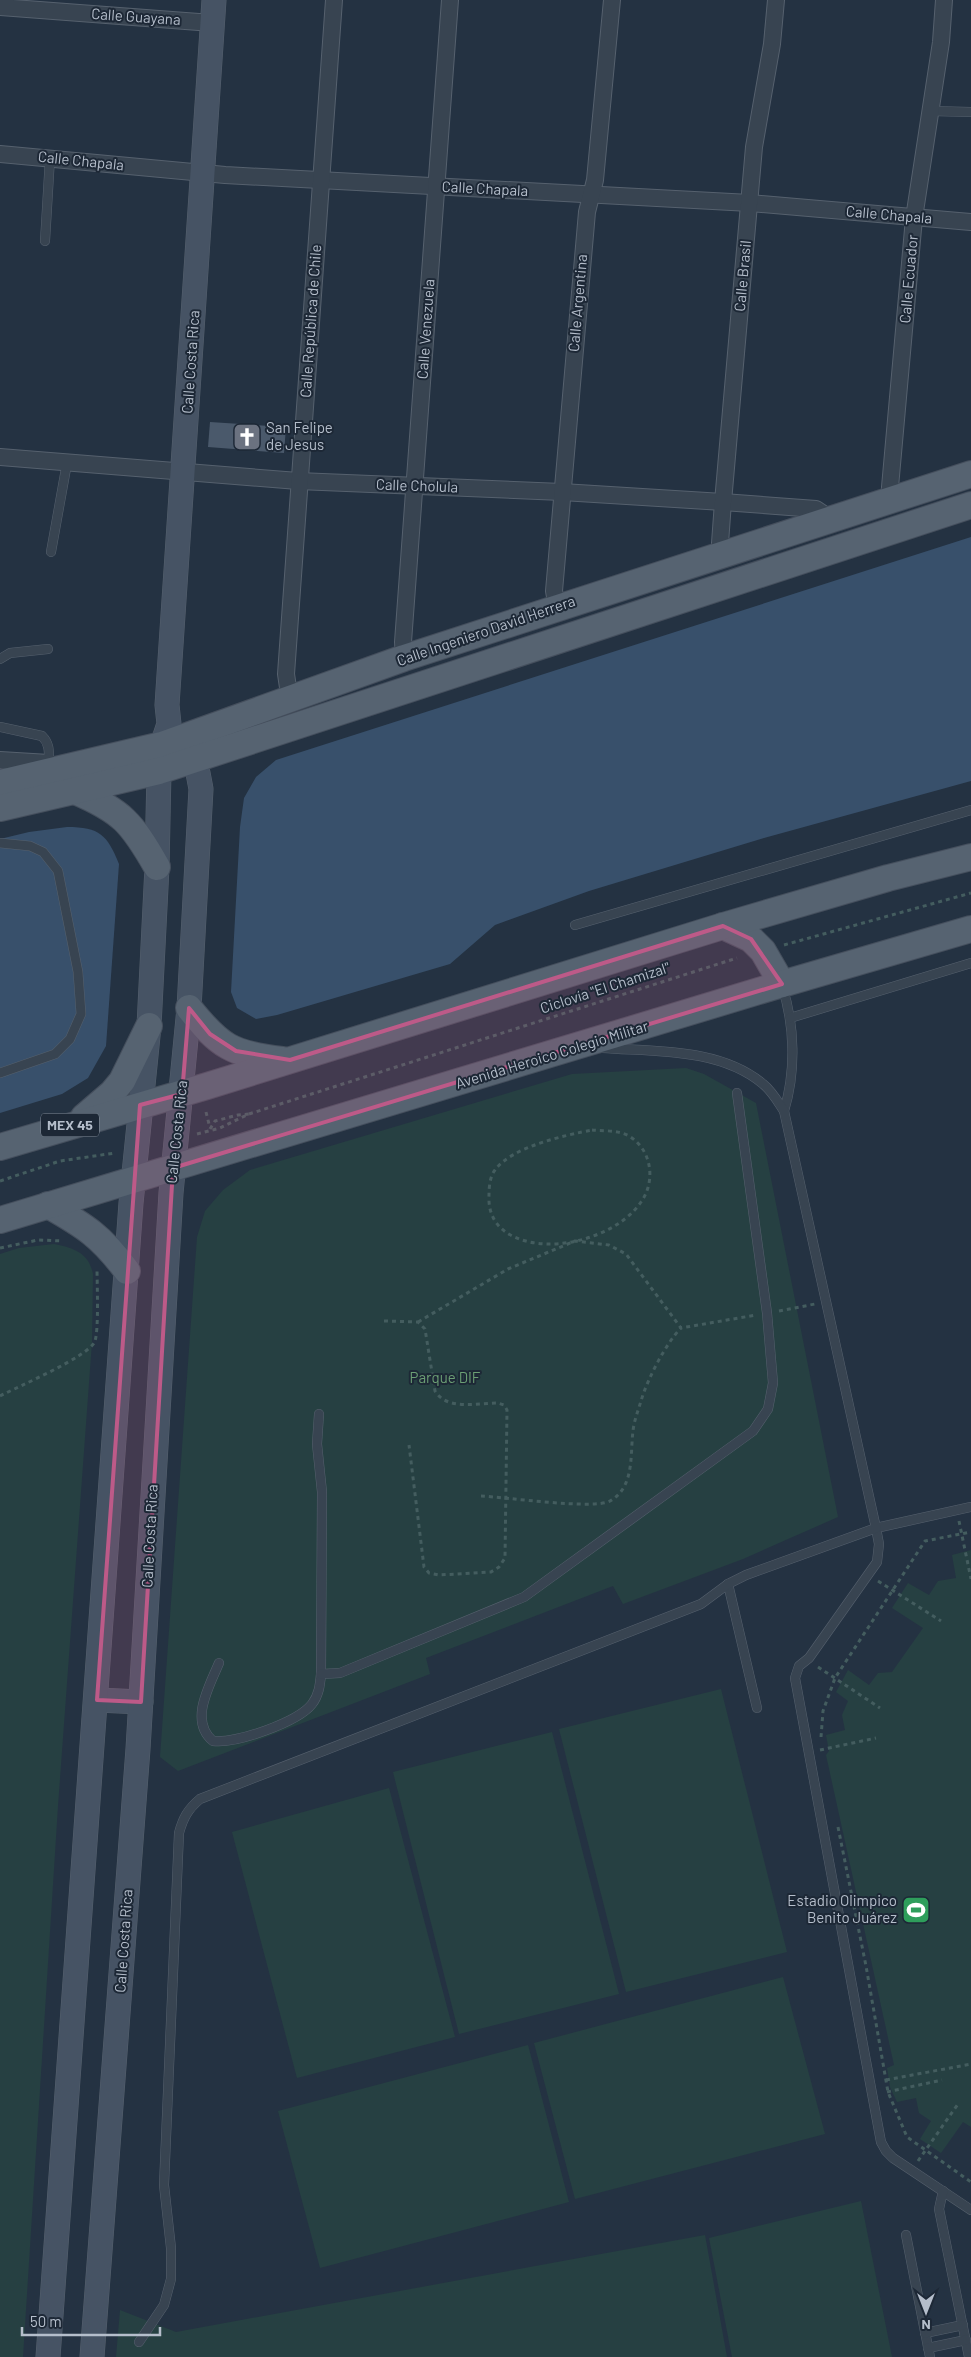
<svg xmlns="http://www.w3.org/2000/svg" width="971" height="2357" viewBox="0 0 971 2357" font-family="Barlow,sans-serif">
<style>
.green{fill:#264042}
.water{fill:#38506b}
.building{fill:#4a596b}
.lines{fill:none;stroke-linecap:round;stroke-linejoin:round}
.lane-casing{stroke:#56616e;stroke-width:10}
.street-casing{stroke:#56616e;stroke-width:18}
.secondary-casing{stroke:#56616e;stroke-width:25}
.primary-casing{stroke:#454f5d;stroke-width:28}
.path{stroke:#445d5f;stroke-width:3;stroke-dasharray:4 4;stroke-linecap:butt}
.lane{stroke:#384451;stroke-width:9}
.street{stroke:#384451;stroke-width:16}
.secondary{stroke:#465364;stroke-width:24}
.primary{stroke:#566371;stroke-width:26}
.marked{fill:#bd5a88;fill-opacity:0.2;stroke:#bd5a88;stroke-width:4;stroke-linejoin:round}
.labels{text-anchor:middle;stroke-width:4;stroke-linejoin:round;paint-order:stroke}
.shield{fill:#1d2836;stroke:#87919e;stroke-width:1}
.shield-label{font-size:14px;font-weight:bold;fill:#b5becb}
.street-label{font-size:15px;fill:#b5becb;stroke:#1d2836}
.poi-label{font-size:15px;fill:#b5becb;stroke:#1d2836;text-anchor:start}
.park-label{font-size:15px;fill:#6b9e74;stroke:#1d2836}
</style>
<rect width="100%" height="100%" fill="#243242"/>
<g class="green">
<polygon points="686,1068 704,1074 756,1103 838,1517 743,1559 623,1604 613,1586 426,1658 430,1674 178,1771 160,1757 197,1237 205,1211 223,1190 250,1170 572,1074"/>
<path d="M54 1244C74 1248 89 1253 93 1274L92 1342 58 1806 23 2357H0V1254L19 1248Z"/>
<polygon points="971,1550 971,2127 963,2122 941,2153 920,2139 931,2121 919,2113 916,2098 897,2102 890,2087 887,2068 894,2065 826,1755 829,1751 826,1735 845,1730 842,1715 848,1701 836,1692 848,1670 869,1685 878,1673 892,1672 923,1628 892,1608 908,1583 929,1595 938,1581 956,1578 952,1555"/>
<polygon points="721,1689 787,1952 626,1992 559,1729"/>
<polygon points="552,1732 619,1994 459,2034 393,1772"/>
<polygon points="389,1788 455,2037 297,2078 232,1832"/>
<polygon points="783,1977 825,2134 575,2199 534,2043"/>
<polygon points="528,2045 569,2202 320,2268 278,2111"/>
<polygon points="861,2201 892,2357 732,2357 709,2238"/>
<polygon points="705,2235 727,2357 116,2357 120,2310 176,2332"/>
</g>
<g class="water">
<polygon points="971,537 971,781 764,838 589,891 495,925 450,964 277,1015 256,1019 237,1008 231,992 240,827 244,798 256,777 276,760"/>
<path d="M67 827C100 827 107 835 119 864L106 1046 88 1078 62 1094 0 1113V839L29 832Z"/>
</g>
<polygon class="building" points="210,422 286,427 284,453 208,447"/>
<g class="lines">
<defs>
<g id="lane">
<polyline points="931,111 971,112"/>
<polyline points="45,241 50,158"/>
<polyline points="51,552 67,463"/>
<polyline points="0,659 10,653 48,649"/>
<path d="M0 727 42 736C50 744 49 752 49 763"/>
<polyline points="0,843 30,846 43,852 58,871 78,972 81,1014 70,1039 55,1054 0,1073"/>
<polyline points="575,925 971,810"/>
<path d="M782 986C795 1025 796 1072 784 1111"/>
<polyline points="790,1018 971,963"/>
<polyline points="971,1507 876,1528 879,1544 877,1562 809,1658 799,1666 795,1678 881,2142 886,2151 893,2158 971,2210"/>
<polyline points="728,1584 757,1708"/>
<path d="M219 1663C209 1687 189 1721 213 1741 236 1744 298 1722 312 1704 319 1695 320 1685 321 1674L322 1492 317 1444 319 1414"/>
<polyline points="321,1674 340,1673 524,1597 753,1431 768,1409 773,1383 767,1313 737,1093"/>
<polyline points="943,2191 939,2209 969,2357"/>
<polyline points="906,2235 930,2357"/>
<polyline points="925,2333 963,2325"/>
<path d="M139 2342 164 2305 171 2279V2248L164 2185 179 1833C183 1818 188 1809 200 1799L701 1604 728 1584 746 1575 876 1528 784 1111C778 1102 772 1091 763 1084 720 1048 656 1052 603 1048"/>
<polyline points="928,2348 966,2340"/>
</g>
<g id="street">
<polyline points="0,7 212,23"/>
<polyline points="0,154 225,175 750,203 971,222"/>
<polyline points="0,457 298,481 562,492 723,502 816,509 831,519"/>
<polyline points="893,499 890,487 914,218 941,42 944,0"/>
<polyline points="722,554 720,543 723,502 754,147 772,44 776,0"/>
<polyline points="557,607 554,591 587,212 595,180 612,0"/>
<polyline points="404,658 403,642 450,0"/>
<polyline points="290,701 286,674 334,0"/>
<polyline points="0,760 49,763 53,767"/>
</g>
<g id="secondary">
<polyline points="97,1700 141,1702"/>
<polyline points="48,2357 131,1203 149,1026 157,867 159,771 162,745 169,724 167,705 214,0"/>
<polyline points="92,2357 138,1749 171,1193 189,1008 201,789 198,773 183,744"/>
</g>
<g id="primary">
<polyline points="0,783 162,745 404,658 971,474"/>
<path d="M75 791C122 811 132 823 157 867"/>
<polyline points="0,808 159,771 971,505"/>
<polyline points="723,926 751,939 763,951 782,984"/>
<path d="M189 1008C220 1047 232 1054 282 1060"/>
<polyline points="84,1117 112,1093 122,1081 149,1026"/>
<polyline points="0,1147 207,1086 723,926 888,878 971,857"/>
<path d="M48 1205C85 1226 101 1236 127 1271"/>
<polyline points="0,1220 782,984 971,929"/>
</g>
</defs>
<use href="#lane" class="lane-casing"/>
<use href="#street" class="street-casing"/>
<use href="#secondary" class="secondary-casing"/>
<use href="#primary" class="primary-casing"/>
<g class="path">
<polyline points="784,945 971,893"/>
<polyline points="206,1112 210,1128"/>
<polyline points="210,1129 215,1121 238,1115 249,1114"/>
<path d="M592 1130C604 1131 618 1130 629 1136 652 1150 656 1181 641 1202 622 1230 579 1245 547 1244 517 1243 487 1230 489 1195 489 1187 490 1176 495 1170 511 1147 566 1135 592 1130Z"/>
<polyline points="197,1134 220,1128 249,1114 737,958"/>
<polyline points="0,1181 60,1161 115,1153"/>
<polyline points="0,1248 38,1240 63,1241"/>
<polyline points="779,1311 815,1304"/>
<path d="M384 1321 418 1322 425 1329 435 1391C447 1411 478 1403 498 1403L504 1405 507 1410 505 1558 499 1567 491 1572 439 1575 429 1573 424 1567 409 1445"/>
<polyline points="418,1322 508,1269 575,1241 609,1245 626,1254 681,1328 756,1315"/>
<path d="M0 1396C17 1387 90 1356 95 1341 99 1328 97 1283 97 1268"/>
<path d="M481 1496C505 1497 594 1510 610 1501 635 1487 630 1454 633 1431 634 1421 638 1411 641 1401 647 1380 666 1343 681 1328"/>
<polyline points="959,1521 971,1579"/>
<polyline points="878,1581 941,1621"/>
<polyline points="818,1667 880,1708"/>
<polyline points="821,1737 823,1711 835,1678 925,1541 971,1532"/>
<polyline points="820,1750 876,1738"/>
<polyline points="838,1827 866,1966 888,2092 907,2137 971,2182"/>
<polyline points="886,2080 971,2064"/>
<polyline points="887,2092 942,2080"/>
<polyline points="918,2161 958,2104"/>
</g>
<use href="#lane" class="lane"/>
<use href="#street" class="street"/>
<use href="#secondary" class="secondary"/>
<use href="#primary" class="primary"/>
</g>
<path class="marked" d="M723 926 751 939 782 984 173 1168 141 1702 97 1700 140 1105 182 1094 189 1008 210 1034 236 1051 290 1060Z"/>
<defs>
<symbol id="church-square" viewBox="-11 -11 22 22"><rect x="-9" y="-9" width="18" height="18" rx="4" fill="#6b7280" stroke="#1d2836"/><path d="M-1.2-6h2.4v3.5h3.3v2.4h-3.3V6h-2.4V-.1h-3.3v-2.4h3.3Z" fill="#fff"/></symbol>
<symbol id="stadium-square" viewBox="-11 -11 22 22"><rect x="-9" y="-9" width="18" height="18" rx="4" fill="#2e9e5b" stroke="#1d2836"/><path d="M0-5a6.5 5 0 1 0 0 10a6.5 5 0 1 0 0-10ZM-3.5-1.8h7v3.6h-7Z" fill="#fff"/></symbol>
</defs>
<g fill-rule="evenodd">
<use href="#church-square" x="231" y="421" width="32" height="32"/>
<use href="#stadium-square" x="900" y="1894" width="32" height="32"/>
</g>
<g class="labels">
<rect class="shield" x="41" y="1113.5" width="58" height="23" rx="4"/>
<g class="shield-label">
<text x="70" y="1130">MEX 45</text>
</g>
<g class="street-label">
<text transform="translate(136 17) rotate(4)" y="5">Calle Guayana</text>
<text transform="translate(81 161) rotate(6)" y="5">Calle Chapala</text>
<text transform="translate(485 189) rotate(3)" y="5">Calle Chapala</text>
<text transform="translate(889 215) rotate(5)" y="5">Calle Chapala</text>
<text transform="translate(743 276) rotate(-85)" y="5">Calle Brasil</text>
<text transform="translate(909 279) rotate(-85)" y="5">Calle Ecuador</text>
<text transform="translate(578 303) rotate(-85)" y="5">Calle Argentina</text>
<text transform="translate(311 321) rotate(-86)" y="5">Calle República de Chile</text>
<text transform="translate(426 329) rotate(-86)" y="5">Calle Venezuela</text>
<text transform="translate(191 362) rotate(-86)" y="5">Calle Costa Rica</text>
<text transform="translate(417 486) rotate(2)" y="5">Calle Cholula</text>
<text transform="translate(486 631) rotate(-19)" y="5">Calle Ingeniero David Herrera</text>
<text transform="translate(605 988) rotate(-18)" y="5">Ciclovía "El Chamizal"</text>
<text transform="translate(552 1055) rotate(-17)" y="5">Avenida Heroico Colegio Militar</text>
<text transform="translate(177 1132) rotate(-84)" y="5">Calle Costa Rica</text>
<text transform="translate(150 1536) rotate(-87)" y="5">Calle Costa Rica</text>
<text transform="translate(124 1941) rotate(-86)" y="5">Calle Costa Rica</text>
</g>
<g class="poi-label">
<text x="266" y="433">San Felipe<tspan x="266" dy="17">de Jesus</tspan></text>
<text x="897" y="1906" text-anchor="end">Estadio Olimpico<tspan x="897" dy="17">Benito Juárez</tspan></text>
</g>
<g class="park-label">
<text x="445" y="1383">Parque DIF</text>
</g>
</g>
<g transform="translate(926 2312) rotate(180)" stroke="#1d2836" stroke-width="4" paint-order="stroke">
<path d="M0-4L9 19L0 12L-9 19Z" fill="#b5becb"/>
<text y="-8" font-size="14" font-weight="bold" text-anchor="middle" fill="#b5becb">N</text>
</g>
<path d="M22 2327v8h138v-8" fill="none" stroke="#b5becb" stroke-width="2.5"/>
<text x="30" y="2327" font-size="15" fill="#b5becb" stroke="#1d2836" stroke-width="4" paint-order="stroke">50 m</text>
</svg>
